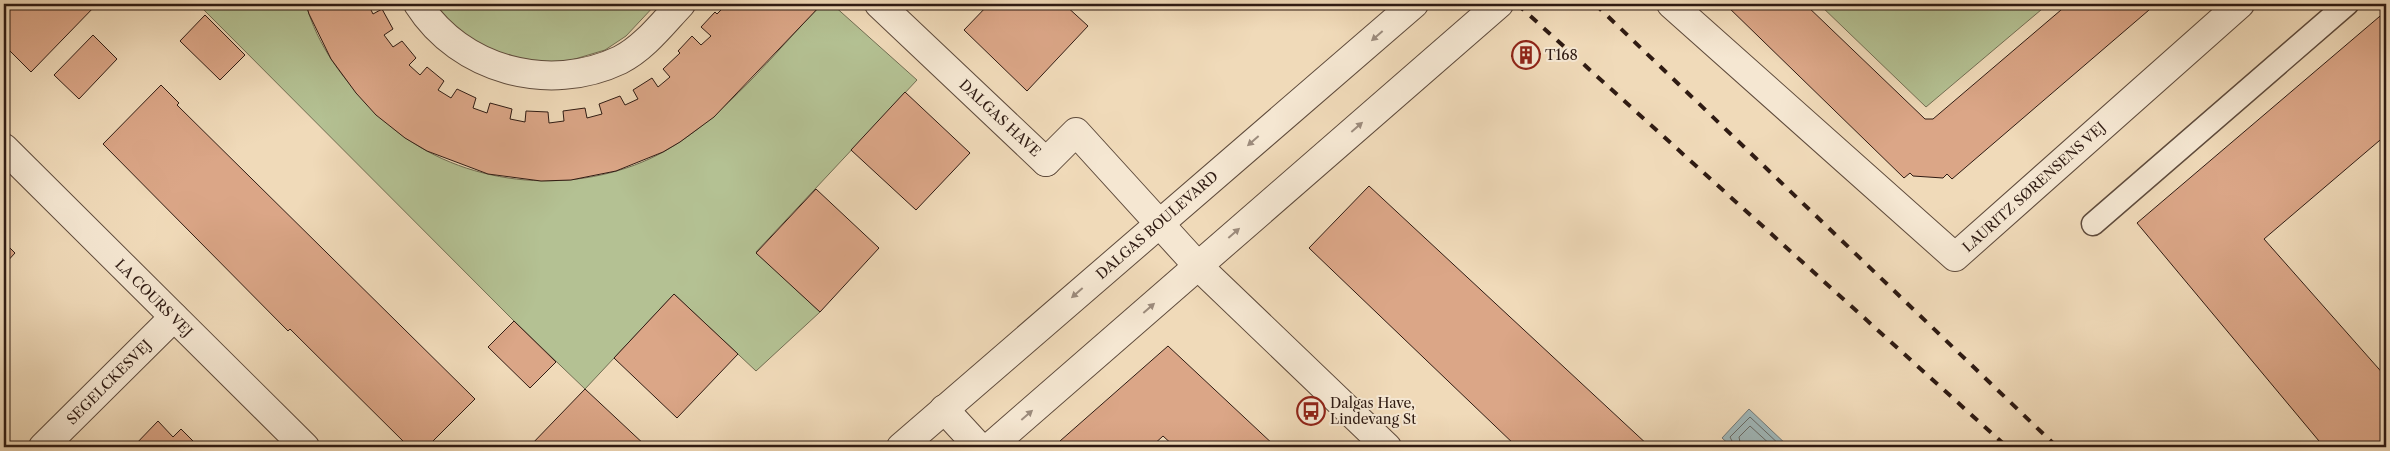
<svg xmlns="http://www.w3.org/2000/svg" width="2390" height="451" viewBox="0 0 2390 451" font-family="'Libre Caslon Text',serif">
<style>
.green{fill:#b4c193;stroke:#726e53}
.water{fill:#a0b8ba;stroke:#737977}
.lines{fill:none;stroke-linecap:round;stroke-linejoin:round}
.shore{stroke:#686a66;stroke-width:1}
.building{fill:#dba687;stroke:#2f1b13}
.service-casing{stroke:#5f4b3c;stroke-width:25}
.pedestrian-casing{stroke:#5f4b3c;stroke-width:30}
.minor-casing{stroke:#5f4b3c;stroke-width:30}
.tertiary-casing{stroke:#5f4b3c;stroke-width:30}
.service{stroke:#f5e7d2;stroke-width:22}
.pedestrian{stroke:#f5e7d2;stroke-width:28}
.minor{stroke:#f5e7d2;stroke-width:28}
.tertiary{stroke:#f5e7d2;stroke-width:28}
.rail{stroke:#2f1b13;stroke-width:4;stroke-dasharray:9 9;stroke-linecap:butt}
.oneway{fill:#9c8b7c}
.labels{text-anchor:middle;stroke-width:4;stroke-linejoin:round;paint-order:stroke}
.poi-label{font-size:14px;fill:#2f1b13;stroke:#f5e7d2;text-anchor:start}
.street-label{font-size:14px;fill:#2f1b13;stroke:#f5e7d2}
</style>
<rect width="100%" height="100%" fill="#f0dab9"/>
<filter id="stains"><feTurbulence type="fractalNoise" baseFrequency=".004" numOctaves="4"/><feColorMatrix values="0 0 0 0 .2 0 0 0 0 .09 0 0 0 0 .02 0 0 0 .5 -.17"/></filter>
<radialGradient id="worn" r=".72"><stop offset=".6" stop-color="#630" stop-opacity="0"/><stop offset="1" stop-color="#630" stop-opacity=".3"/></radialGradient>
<g class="green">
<path d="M198 4H306C317 45 344 82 375 110 385 120 395 131 406 138 480 190 586 195 665 151 726 116 773 54 822 4H832L917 80 756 252 820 312 756 371 674 294 585 389 514 321Z"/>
<polygon points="428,4 656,4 626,36 605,50 558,64 533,64 483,51"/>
<polygon points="1819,4 2048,4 1926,107"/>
</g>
<polygon class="water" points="1749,409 1789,447 1732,447 1722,438"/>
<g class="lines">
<g class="shore">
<polyline points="1735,447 1730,437 1750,417 1782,447"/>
<polyline points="1741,447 1739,437 1750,426 1773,447"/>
</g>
</g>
<g class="building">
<polygon points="4,4 97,4 31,72 4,45"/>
<polygon points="306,4 368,4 373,14 382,9 393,29 384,35 393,47 402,41 416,58 409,65 420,75 427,67 444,81 438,90 451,98 457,89 476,98 473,108 487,113 490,103 512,109 510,119 525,122 526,111 548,112 549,123 564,121 563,111 585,108 587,118 602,114 599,104 620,96 625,105 638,99 633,90 652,78 658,87 670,77 663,69 680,53 678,51 692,36 701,45 711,36 701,27 715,12 717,14 727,4 822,4 714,117 680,142 663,152 616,171 571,180 541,181 488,174 427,151 405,138 376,115 356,93 331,59 309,14"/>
<polygon points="989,4 1064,4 1088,26 1027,91 964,30"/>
<polygon points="1725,4 1805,4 1925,119 1933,119 2068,4 2156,4 1952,179 1947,174 1943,178 1913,176 1910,173 1904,178"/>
<polygon points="2386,11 2386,135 2264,239 2386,377 2386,447 2324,447 2137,223"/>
<polygon points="205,15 245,55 220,80 180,41"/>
<polygon points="93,35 117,59 79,99 54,75"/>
<polygon points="1526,40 1541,54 1525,69 1511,56"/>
<polygon points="161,85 179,103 177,105 475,399 427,447 409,447 290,329 288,331 103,144"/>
<polygon points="905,92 970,153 916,210 851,150"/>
<polygon points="1369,186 1650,447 1517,447 1309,248"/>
<polygon points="816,189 879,248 820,312 756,253"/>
<polygon points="4,242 15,253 4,265"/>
<polygon points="674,294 738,354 677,418 614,358"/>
<polygon points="514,321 556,362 530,388 488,347"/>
<polygon points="1168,346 1276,447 1175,447 1163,436 1151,447 1065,447 1060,441"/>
<polygon points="585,389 647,447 529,447"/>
<polygon points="158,421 173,437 181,429 199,447 133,447"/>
</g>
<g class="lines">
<defs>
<polyline id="service" points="2093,224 2347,4"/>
<polyline id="pedestrian" points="879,4 1046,162"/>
<g id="minor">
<path d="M418 4C460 70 549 94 620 60 644 48 663 23 681 4"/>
<polyline points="1671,4 1955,257 2240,4"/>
<polyline points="4,148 305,447"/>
<polyline points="1046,162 1076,132 1197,265"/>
<polyline points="43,447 174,317"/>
</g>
<g id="tertiary">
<polyline points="1197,265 1387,447"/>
<polyline points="944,409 979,447"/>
<polyline points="901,447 1414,4"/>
<polyline points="990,447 1499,4"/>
</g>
</defs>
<use href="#service" class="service-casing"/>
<use href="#pedestrian" class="pedestrian-casing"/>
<use href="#minor" class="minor-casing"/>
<use href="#tertiary" class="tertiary-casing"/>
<use href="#service" class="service"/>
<use href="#pedestrian" class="pedestrian"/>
<use href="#minor" class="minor"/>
<use href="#tertiary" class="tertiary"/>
<g class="rail">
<polyline points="1517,4 2007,447"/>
<polyline points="1595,4 2057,447"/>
</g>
</g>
<defs><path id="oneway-solid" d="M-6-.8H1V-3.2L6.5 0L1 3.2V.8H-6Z" transform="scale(1.25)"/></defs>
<g class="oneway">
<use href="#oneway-solid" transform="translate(1377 36) rotate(139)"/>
<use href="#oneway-solid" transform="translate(1357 127) rotate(-41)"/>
<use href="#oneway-solid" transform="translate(1253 141) rotate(139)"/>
<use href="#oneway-solid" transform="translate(1234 233) rotate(-41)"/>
<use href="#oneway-solid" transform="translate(1077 293) rotate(139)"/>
<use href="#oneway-solid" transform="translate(1149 308) rotate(-41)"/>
<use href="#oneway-solid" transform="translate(1027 415) rotate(-41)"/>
</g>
<defs>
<symbol id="building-ring" viewBox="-11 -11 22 22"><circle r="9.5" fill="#f5e7d2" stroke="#8f2418" stroke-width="1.5"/><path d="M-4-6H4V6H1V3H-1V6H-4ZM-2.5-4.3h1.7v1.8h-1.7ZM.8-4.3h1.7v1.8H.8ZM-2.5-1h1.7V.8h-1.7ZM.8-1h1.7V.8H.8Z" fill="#8f2418"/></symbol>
<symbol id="bus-ring" viewBox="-11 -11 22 22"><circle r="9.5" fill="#f5e7d2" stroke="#8f2418" stroke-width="1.5"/><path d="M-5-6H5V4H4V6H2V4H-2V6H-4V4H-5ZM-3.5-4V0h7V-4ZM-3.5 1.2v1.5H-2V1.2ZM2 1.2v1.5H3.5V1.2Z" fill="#8f2418"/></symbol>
</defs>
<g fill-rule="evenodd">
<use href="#building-ring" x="1510" y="39" width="32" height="32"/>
<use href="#bus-ring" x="1295" y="395" width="32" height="32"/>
</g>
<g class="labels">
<g class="poi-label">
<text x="1545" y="60">T168</text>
<text x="1330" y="408">Dalgas Have,<tspan x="1330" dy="16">Lindevang St</tspan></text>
</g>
<g class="street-label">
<text transform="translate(1000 118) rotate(43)" y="5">DALGAS HAVE</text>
<text transform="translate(2034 187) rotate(-42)" y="5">LAURITZ SØRENSENS VEJ</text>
<text transform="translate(1157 225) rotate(-41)" y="5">DALGAS BOULEVARD</text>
<text transform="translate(154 298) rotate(45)" y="5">LA COURS VEJ</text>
<text transform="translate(109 382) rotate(-45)" y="5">SEGELCKESVEJ</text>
</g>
</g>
<rect width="2390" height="451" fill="none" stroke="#f0dab9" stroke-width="20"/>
<rect x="5" y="5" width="2380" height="441" fill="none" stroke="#2f1b13" stroke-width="2.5"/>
<rect x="10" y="10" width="2370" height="431" fill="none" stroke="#2f1b13"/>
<rect width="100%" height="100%" filter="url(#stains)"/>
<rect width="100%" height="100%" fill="url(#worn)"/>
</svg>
